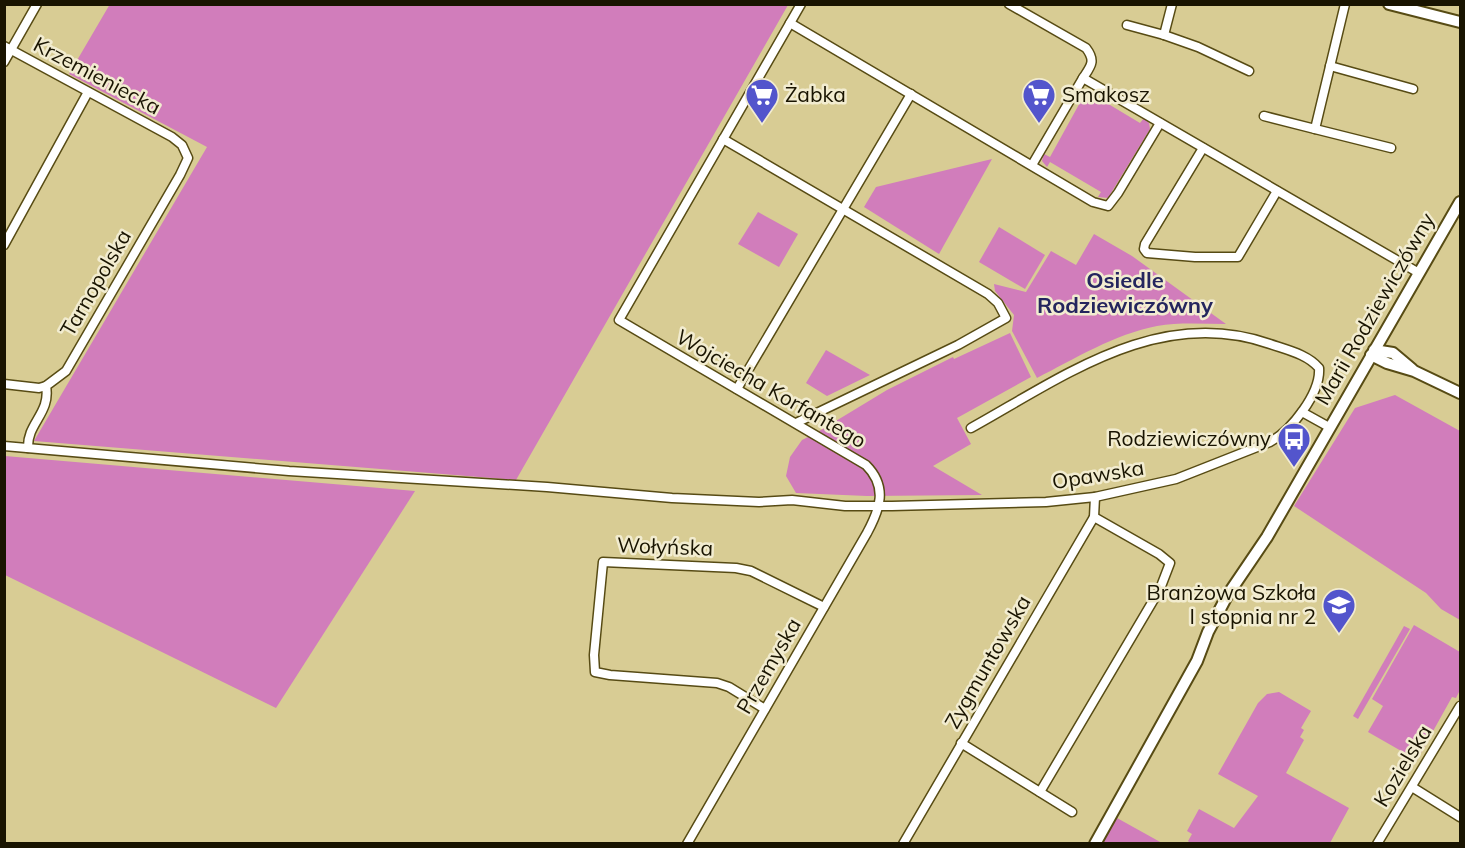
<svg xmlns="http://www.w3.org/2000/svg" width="1465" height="848" viewBox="0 0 1465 848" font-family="Mulish,sans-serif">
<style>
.green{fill:#d17dbb}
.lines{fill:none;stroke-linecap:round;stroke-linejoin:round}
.minor-casing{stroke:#574b14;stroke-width:11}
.tertiary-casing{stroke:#574b14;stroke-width:14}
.minor{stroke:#fff;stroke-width:8}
.tertiary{stroke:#fff;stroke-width:10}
.labels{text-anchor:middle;stroke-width:5;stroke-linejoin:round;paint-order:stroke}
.street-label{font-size:21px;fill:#191401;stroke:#f2ecd0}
.poi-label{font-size:21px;fill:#191401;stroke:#f2ecd0;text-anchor:start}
.neighbourhood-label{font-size:22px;font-weight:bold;fill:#24255e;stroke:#f2ecd0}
</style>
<rect width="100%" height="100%" fill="#d8cc94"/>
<g class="green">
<polygon points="110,4 788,4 788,5 516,480 34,441 207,147 69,74"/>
<polygon points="1080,91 1087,96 1090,93 1140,123 1144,118 1149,123 1150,129 1108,198 1098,197 1101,192 1050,162 1047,167 1042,161 1044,154 1050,157 1082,99 1079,94"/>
<polygon points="992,159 939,254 864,207 876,187"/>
<polygon points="758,212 798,234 779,267 738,244"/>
<polygon points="999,227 1045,255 1025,289 979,262"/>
<path d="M1094 234 1132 256 1226 324C1203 324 1179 322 1157 326 1115 334 1074 359 1037 378L1012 331 1014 315 995 291 994 284 1026 292 1051 251 1076 265Z"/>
<polygon points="1010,333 1031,377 957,418 971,444 933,466 982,495 867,496 796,493 786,476 790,457 802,440 816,433 887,390 953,357 954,359"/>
<polygon points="826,350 870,375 827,396 806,383"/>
<polygon points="1395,395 1460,431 1460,620 1441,609 1426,593 1294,506 1355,408"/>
<polygon points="5,456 415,491 276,708 5,575"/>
<polygon points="1414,625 1460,652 1460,690 1456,698 1452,697 1417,760 1368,732 1383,706 1372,699"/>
<polygon points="1404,626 1410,629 1358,719 1353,716"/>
<polygon points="1279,692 1311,711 1301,728 1304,730 1300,737 1304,740 1286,773 1349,808 1330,843 1191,844 1188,841 1192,834 1187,831 1199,809 1234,828 1258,796 1218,774 1258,703 1267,694"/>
<polygon points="1117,818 1162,843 1103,843"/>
</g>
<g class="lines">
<defs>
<g id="minor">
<path d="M1009 4 1086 48C1096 61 1091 66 1083 78L1419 273"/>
<polyline points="1172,4 1164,35 1198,47 1249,71"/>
<polyline points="1345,4 1315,129 1391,148"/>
<polyline points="790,23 1093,202 1108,206 1118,193 1160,123"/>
<polyline points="1127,25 1164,35"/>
<path d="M4 46 172 137 182 145 188 158 180 175 66 371 46 386C51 413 27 423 28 448"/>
<polyline points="4,62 37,4"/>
<polyline points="1330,66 1413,89"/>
<polyline points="1264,116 1315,129"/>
<polyline points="723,139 988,294 998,303 1006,318 958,345 796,423"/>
<polyline points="1203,148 1145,244 1144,249 1147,253 1195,257 1238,257 1277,191"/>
<polyline points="1032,165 1083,78"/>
<polyline points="4,245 88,92"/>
<polyline points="4,384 39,388 46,386"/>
<polyline points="737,389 911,94"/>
<polyline points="1302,412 1329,427"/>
<path d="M4 446 289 471 547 487 672 498 759 502 792 500 845 506H892L1046 502 1095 497 1176 479 1270 442C1291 431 1321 393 1319 368 1307 354 1287 350 1270 344 1159 305 1063 377 971 428"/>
<polyline points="765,709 729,687 717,683 610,675 595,672 594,655 603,562 736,568 751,571 824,607"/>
<polyline points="961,743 1072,812"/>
<polyline points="1412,787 1460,817"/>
<polyline points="1040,792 1160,589 1170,563 1159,554 1094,517"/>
<path d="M687 844 867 533C880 509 888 487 866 465L619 320 801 4"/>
<polyline points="903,844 1094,517 1095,497"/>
<polyline points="1377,844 1460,706"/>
</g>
<g id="tertiary">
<polyline points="1389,4 1460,22"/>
<polyline points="1374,350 1393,353 1412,369"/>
<polyline points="1371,355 1387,363 1414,371 1460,393"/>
<polyline points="1095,844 1197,661 1208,632 1227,596 1267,537 1460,202"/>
</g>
</defs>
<use href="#minor" class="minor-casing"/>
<use href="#tertiary" class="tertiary-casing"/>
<use href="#minor" class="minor"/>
<use href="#tertiary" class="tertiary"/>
</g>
<defs>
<symbol id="supermarket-pin" viewBox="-11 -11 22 30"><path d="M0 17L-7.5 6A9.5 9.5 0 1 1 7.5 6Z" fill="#5355cc" stroke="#f2ecd0"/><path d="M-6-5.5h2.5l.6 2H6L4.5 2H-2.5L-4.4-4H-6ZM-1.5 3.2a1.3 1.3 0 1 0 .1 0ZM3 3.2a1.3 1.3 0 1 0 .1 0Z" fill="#fff"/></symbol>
<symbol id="bus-pin" viewBox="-11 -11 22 30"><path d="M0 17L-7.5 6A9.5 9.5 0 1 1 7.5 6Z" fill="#5355cc" stroke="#f2ecd0"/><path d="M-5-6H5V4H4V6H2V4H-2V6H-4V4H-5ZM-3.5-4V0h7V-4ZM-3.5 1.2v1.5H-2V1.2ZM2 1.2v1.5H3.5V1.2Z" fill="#fff"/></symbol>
<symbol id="school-pin" viewBox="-11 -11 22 30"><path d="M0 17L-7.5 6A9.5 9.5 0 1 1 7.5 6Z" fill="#5355cc" stroke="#f2ecd0"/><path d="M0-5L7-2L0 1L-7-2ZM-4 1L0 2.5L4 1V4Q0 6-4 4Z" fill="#fff"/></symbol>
</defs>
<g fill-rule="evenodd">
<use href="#supermarket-pin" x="743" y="76" width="38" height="52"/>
<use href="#supermarket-pin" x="1020" y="76" width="38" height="52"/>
<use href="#bus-pin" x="1275" y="420" width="38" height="52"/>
<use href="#school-pin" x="1320" y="586" width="38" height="52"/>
</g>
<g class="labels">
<g class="street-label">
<text transform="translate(97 76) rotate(28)" y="7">Krzemieniecka</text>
<text transform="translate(96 283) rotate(-60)" y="7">Tarnopolska</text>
<text transform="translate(1375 309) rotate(-60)" y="7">Marii Rodziewiczówny</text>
<text transform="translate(771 389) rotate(30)" y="7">Wojciecha Korfantego</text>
<text transform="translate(1098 475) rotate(-9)" y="7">Opawska</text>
<text transform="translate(665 547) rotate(2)" y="7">Wołyńska</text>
<text transform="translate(988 662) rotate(-60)" y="7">Zygmuntowska</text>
<text transform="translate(769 666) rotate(-60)" y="7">Przemyska</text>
<text transform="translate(1403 766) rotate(-59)" y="7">Kozielska</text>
</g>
<g class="poi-label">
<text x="785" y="102">Żabka</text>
<text x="1062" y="102">Smakosz</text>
<text x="1271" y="446" text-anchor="end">Rodziewiczówny</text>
<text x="1316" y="600" text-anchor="end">Branżowa Szkoła<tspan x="1316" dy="24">I stopnia nr 2</tspan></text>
</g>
<g class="neighbourhood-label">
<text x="1125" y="288">Osiedle<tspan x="1125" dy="25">Rodziewiczówny</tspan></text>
</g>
</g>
<rect width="1465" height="848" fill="none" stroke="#191401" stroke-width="12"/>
</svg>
